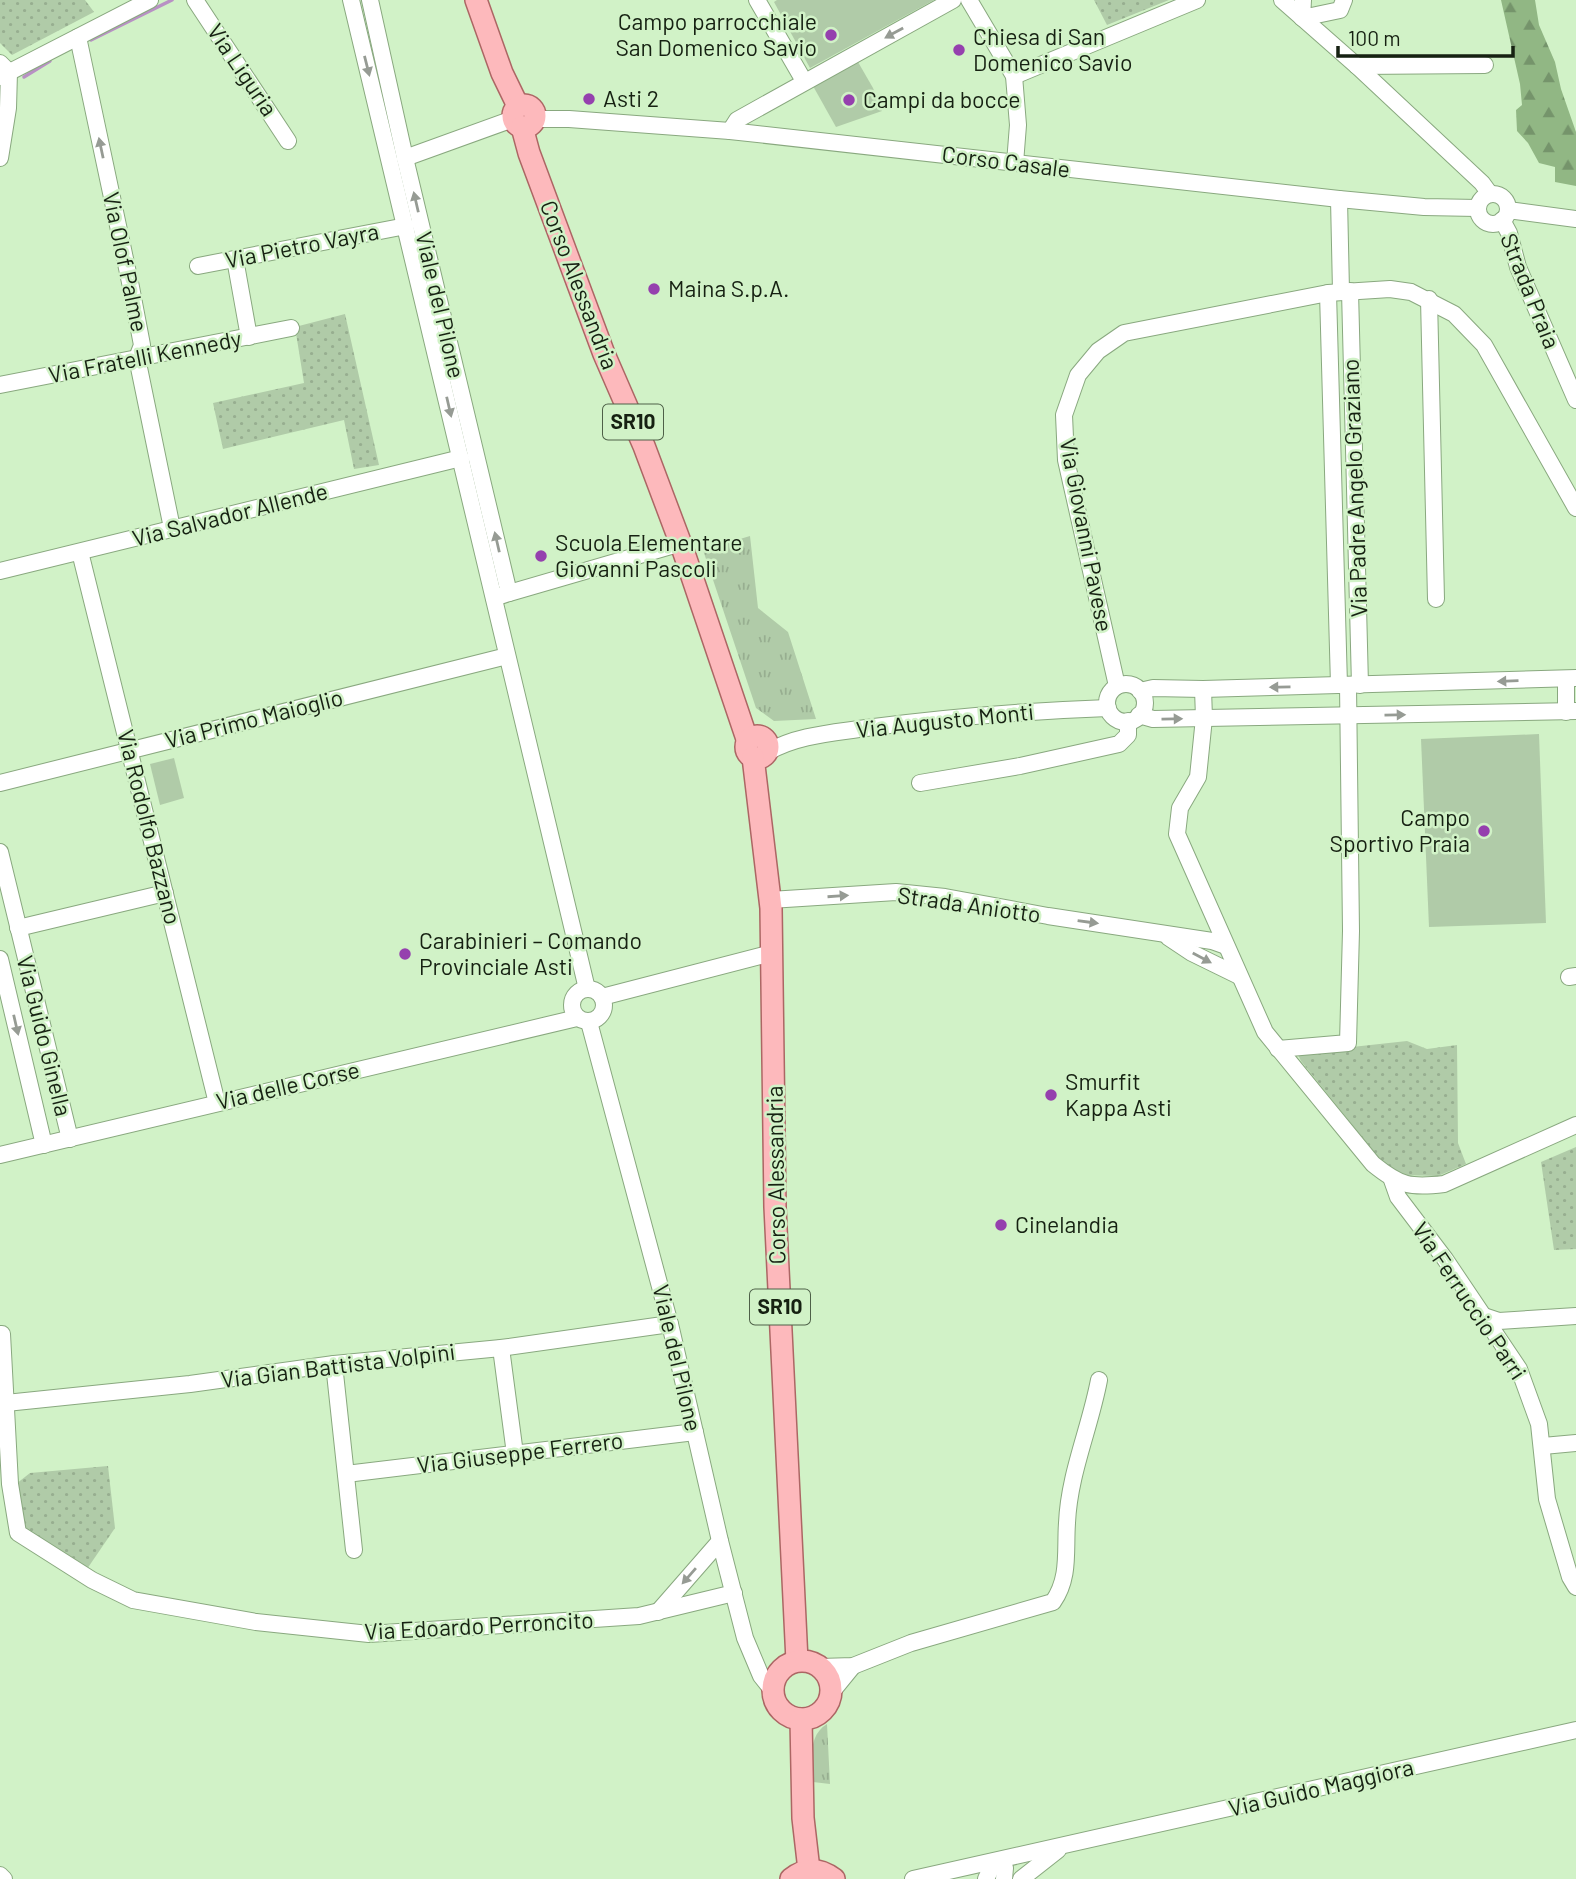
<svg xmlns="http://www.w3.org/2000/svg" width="1576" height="1879" viewBox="0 0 1576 1879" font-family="Barlow,sans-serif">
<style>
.grass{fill:url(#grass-tufts)}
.forest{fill:url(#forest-firs)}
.park{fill:url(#park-dots)}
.garden{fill:#b0cba8}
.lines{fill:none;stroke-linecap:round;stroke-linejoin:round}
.stream{stroke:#b891c4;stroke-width:3.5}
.minor-casing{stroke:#89a87f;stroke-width:18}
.major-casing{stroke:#ac6664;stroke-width:24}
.minor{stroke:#fff;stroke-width:16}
.major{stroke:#fdb9bc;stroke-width:21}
.oneway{fill:#969b94}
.poi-dot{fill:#9540ae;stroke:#d1f2c7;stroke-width:2.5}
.labels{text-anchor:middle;stroke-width:5;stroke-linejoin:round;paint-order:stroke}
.shield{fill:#d1f2c7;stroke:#4e6048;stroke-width:2}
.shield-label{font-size:21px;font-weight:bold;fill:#162112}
.poi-label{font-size:23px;fill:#162112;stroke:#d1f2c7;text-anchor:start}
.street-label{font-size:23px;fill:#162112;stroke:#d1f2c7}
</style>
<defs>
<pattern id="grass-tufts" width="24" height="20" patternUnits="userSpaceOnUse" patternTransform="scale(1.75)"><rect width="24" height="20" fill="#b0cba8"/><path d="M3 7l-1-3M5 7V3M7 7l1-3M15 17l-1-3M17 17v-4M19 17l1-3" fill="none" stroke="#97ae90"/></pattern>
<pattern id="forest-firs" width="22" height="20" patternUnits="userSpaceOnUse" patternTransform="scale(1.75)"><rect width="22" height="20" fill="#91b784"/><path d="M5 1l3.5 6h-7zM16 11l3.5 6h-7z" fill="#75946b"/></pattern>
<pattern id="park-dots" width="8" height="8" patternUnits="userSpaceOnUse" patternTransform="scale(1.75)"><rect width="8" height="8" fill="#b0cba8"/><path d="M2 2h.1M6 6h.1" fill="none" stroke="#97ae90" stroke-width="1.8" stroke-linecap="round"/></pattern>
</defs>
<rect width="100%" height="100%" fill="#d1f2c7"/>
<g class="grass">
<polygon points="750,536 758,608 788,632 816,719 774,721 756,708 703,550"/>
<path d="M827 1724 830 1784 813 1782C812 1762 807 1736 827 1724Z"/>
</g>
<polygon class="forest" points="1501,0 1535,0 1539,25 1555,62 1561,89 1576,132 1576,186 1555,182 1555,167 1539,163 1528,143 1517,131 1516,110 1522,105 1520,84"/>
<g class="park">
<polygon points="0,0 85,0 94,12 12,55 0,43"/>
<polygon points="1094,0 1169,0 1107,25"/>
<polygon points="345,314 379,465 354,469 344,420 223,449 213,403 304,383 295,327"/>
<polygon points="1407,1041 1427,1049 1457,1045 1458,1143 1466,1164 1438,1176 1402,1175 1383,1163 1301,1061 1297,1053"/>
<polygon points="1576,1147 1576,1249 1554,1250 1541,1162"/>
<polygon points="108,1466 115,1528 87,1569 21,1526 16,1484 30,1473"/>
</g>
<g class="garden">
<polygon points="777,0 934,0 810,68 774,2"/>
<polygon points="858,62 873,88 882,111 836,127 813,86"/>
<polygon points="1539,734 1546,923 1429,927 1421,739"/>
<polygon points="174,758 184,798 160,805 150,764"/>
</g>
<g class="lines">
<g class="stream">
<polyline points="91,40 172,0"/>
<polyline points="24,77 50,61"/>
</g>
<defs>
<g id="minor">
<polyline points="195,0 288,141"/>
<polyline points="351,0 587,989"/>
<polyline points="370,0 405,158 509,593 494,598"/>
<polyline points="757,0 804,81"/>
<polyline points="969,0 1014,76 1018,125 1015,163"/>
<polyline points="1282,0 1357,66 1482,183 1490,194"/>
<polyline points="1303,0 1302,18 1340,10 1344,0"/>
<polyline points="78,37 131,287 142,345 137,358 172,528"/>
<polyline points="0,63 9,72 8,108 0,158"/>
<polyline points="1357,66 1485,65"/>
<polyline points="1014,76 1197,0"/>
<polyline points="0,77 150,0"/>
<polyline points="535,119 569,119 730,131 1339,199 1424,207 1477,208"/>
<polyline points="730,131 737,120 953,0"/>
<polyline points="405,158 513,119"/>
<circle cx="1493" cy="209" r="15"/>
<polyline points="1339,199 1341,291"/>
<polyline points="1508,210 1576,219"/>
<polyline points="1502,220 1509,233 1518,267 1576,400"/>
<polyline points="235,259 249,337"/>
<polyline points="198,266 406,226"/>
<polyline points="1350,291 1360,685"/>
<polyline points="1328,293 1339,685"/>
<polyline points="1429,299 1436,599"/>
<polyline points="0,385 291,328"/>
<polyline points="80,552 217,1103"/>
<polyline points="0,571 461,458"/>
<polyline points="509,593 681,543"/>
<polyline points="1566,679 1566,712"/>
<circle cx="1126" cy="703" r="19"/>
<polyline points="1117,686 1066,460 1064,415 1078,375 1098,351 1124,333 1328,293 1390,289 1411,292 1454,314 1484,345 1576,508"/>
<path d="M1203 689 1204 718 1198 777 1180 808 1177 834 1265 1032 1373 1164C1400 1186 1410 1188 1444 1184L1576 1125"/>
<polyline points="1140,691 1153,688 1203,689 1576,678"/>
<polyline points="1139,715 1153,719 1576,711"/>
<path d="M768 752C797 735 833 733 866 728 947 717 1027 711 1108 708"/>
<polyline points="0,783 507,656"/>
<polyline points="920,783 1020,766 1119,744 1128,735 1128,721"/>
<polyline points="0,852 70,1139"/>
<polyline points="770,900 896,892 945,897 1048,916 1212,941 1226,946"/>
<polyline points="18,928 165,893"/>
<polyline points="1168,937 1192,953 1239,976"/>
<polyline points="0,959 44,1145"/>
<polyline points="1569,977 1576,976"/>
<circle cx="588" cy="1005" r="16"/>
<polyline points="602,997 772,953"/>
<polyline points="589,1022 670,1324 720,1541 745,1638 761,1676 773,1691"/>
<polyline points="1278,1049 1348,1043 1351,931 1348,685"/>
<polyline points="0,1155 577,1018"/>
<polyline points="1392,1180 1398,1197 1445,1259 1519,1369 1539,1424 1547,1499 1570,1577 1576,1587"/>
<polyline points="1484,1316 1499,1321 1576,1316"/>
<polyline points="0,1334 2,1334 10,1484 18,1533 92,1580 133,1600 256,1622 369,1634 639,1616 734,1593"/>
<polyline points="501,1348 515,1454"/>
<polyline points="334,1364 354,1550"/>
<polyline points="6,1403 190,1384 334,1364 501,1348 670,1324"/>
<polyline points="1543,1446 1576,1443"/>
<polyline points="346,1474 695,1432"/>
<polyline points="658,1612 720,1541"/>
<path d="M820 1667 853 1666 911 1643 1053 1602C1070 1578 1065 1551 1067 1523 1069 1474 1090 1428 1099 1380"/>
<polyline points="831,1693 853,1666"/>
<polyline points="1002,1860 1005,1868 1004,1879"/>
<polyline points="0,1875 4,1879"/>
<polyline points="913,1879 1576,1730"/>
<polyline points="986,1879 994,1862"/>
<polyline points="1021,1879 1058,1850"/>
</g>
<g id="major">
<polyline points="476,0 502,73 518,106"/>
<circle cx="524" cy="116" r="11"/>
<polyline points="522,127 529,153 604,354 644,446 682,547 748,742"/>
<circle cx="757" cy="747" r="11"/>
<polyline points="753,757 771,908 775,1207 797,1661"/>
<circle cx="802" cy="1690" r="29"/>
<polyline points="801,1719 803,1818 809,1870"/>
<path d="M791 1879C805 1868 819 1868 834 1879"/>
</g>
</defs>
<use href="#minor" class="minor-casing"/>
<use href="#major" class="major-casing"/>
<use href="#minor" class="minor"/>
<use href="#major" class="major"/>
</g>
<defs><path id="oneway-solid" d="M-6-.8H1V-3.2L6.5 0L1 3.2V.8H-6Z" transform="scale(1.75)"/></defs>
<g class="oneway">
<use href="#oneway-solid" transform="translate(894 33) rotate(151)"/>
<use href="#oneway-solid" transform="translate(367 66) rotate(76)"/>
<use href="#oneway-solid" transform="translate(101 148) rotate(-102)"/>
<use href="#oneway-solid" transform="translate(416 202) rotate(-103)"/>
<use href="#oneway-solid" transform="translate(449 407) rotate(77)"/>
<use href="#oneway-solid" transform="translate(497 542) rotate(-103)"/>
<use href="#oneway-solid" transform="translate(1508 681) rotate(178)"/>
<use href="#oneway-solid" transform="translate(1280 687) rotate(179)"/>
<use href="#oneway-solid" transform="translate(1395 715) rotate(-1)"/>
<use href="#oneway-solid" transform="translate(1172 719) rotate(-1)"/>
<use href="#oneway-solid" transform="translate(838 896) rotate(-4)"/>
<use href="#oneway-solid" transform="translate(1088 922) rotate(8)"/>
<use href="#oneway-solid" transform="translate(1202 958) rotate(28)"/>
<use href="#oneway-solid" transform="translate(16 1025) rotate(77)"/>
<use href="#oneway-solid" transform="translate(689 1576) rotate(131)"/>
</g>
<g class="poi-dot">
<circle cx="831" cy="35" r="7"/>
<circle cx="959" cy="50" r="7"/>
<circle cx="589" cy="99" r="7"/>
<circle cx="849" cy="100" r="7"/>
<circle cx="654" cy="289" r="7"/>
<circle cx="541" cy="556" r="7"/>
<circle cx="1484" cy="831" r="7"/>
<circle cx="405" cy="954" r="7"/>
<circle cx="1051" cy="1095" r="7"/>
<circle cx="1001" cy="1225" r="7"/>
</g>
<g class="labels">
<g class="shield">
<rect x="603" y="404.5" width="60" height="35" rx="5"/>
<rect x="750" y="1289.5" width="60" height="35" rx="5"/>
</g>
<g class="shield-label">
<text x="633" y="429">SR10</text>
<text x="780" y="1314">SR10</text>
</g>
<g class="poi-label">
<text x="817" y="30" text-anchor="end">Campo parrocchiale<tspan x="817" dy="26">San Domenico Savio</tspan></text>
<text x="973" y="45">Chiesa di San<tspan x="973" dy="26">Domenico Savio</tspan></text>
<text x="603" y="107">Asti 2</text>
<text x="863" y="108">Campi da bocce</text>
<text x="668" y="297">Maina S.p.A.</text>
<text x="555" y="551">Scuola Elementare<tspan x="555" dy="26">Giovanni Pascoli</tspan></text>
<text x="1470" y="826" text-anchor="end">Campo<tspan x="1470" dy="26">Sportivo Praia</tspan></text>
<text x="419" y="949">Carabinieri – Comando<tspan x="419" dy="26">Provinciale Asti</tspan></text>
<text x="1065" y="1090">Smurfit<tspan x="1065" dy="26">Kappa Asti</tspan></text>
<text x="1015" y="1233">Cinelandia</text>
</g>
<g class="street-label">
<text transform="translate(242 70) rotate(56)" y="8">Via Liguria</text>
<text transform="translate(1006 162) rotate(7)" y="8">Corso Casale</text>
<text transform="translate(302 246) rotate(-11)" y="8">Via Pietro Vayra</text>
<text transform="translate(125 262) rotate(78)" y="8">Via Olof Palme</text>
<text transform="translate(579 285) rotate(69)" y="8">Corso Alessandria</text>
<text transform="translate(1530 291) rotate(68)" y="8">Strada Praia</text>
<text transform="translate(440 305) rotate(77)" y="8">Viale del Pilone</text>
<text transform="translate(145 357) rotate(-11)" y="8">Via Fratelli Kennedy</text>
<text transform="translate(1355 488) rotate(-92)" y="8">Via Padre Angelo Graziano</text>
<text transform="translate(230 515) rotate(-14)" y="8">Via Salvador Allende</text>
<text transform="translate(1086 535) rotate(79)" y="8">Via Giovanni Pavese</text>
<text transform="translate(254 719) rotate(-14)" y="8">Via Primo Maioglio</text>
<text transform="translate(945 721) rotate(-6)" y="8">Via Augusto Monti</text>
<text transform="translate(149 827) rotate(76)" y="8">Via Rodolfo Bazzano</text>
<text transform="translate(969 905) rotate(8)" y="8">Strada Aniotto</text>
<text transform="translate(44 1036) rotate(76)" y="8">Via Guido Ginella</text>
<text transform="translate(288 1086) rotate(-13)" y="8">Via delle Corse</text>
<text transform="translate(776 1175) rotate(-91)" y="8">Corso Alessandria</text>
<text transform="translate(1469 1301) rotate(56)" y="8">Via Ferruccio Parri</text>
<text transform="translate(677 1358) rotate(77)" y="8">Viale del Pilone</text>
<text transform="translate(338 1366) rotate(-7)" y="8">Via Gian Battista Volpini</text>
<text transform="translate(520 1453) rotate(-7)" y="8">Via Giuseppe Ferrero</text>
<text transform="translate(479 1626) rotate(-3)" y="8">Via Edoardo Perroncito</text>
<text transform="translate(1321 1788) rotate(-13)" y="8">Via Guido Maggiora</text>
</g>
</g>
<path d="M1338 46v10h175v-10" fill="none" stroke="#162112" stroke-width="3.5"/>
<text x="1348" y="46" font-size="21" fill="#162112" stroke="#d1f2c7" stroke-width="5" paint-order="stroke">100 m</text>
</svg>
